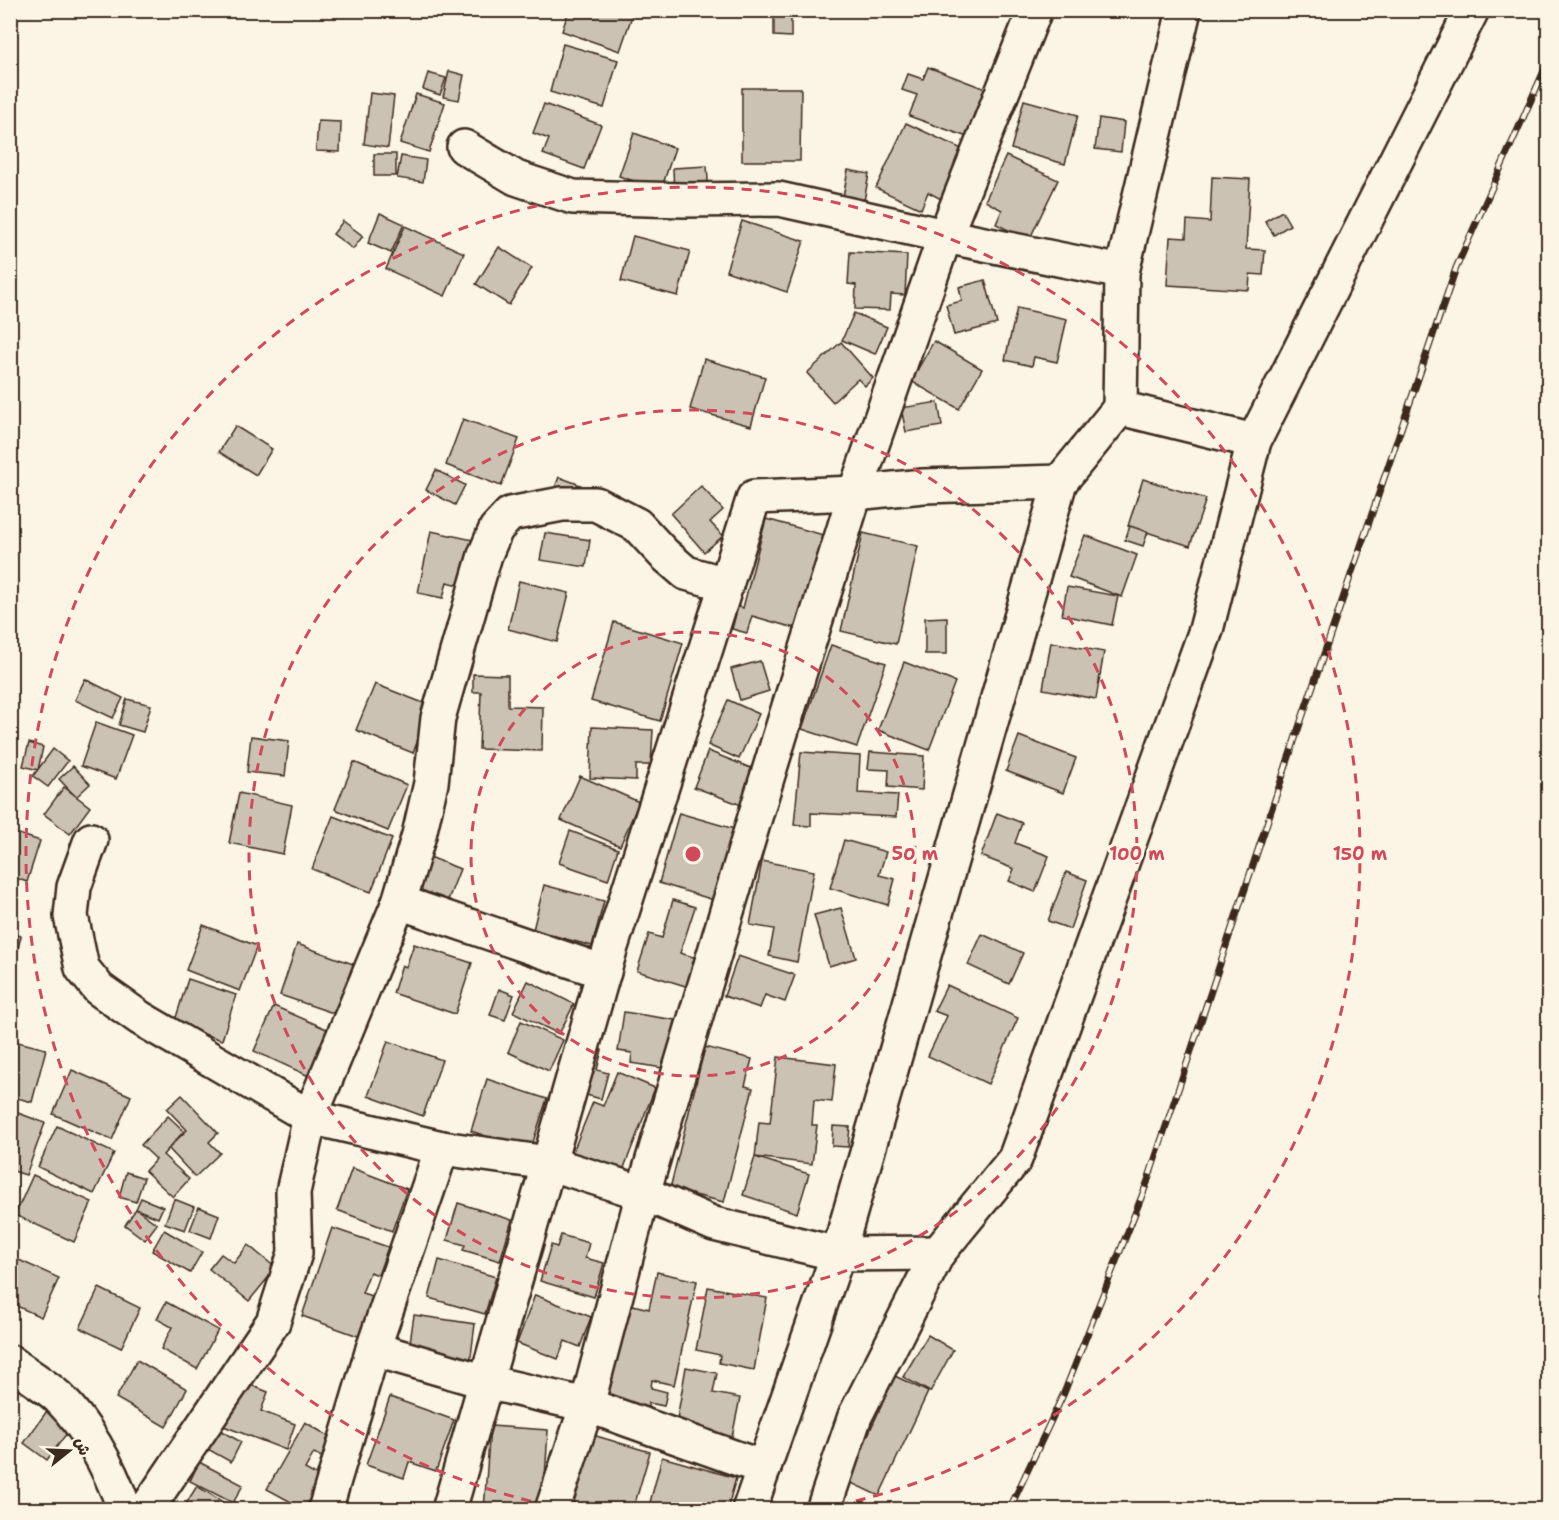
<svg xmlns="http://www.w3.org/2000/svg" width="1559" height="1520" viewBox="0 0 1559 1520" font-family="'Shantell Sans','Playpen Sans Arabic',sans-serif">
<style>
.building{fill:#ccc2b3;stroke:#3b2a1e;stroke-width:1.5}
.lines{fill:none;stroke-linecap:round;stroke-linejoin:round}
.minor-casing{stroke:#3b2a1e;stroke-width:38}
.minor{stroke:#fcf5e5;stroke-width:33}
.rail-casing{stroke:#3b2a1e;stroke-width:7}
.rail{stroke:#fcf5e5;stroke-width:4.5;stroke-dasharray:14;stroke-linecap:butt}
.ring{fill:none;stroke:#d1495b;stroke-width:3;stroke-dasharray:10 8}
.centre{fill:#d1495b;stroke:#fcf5e5;stroke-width:3}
.ring-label{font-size:18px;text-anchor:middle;font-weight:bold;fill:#d1495b;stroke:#fcf5e5;stroke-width:6;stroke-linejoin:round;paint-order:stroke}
</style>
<rect width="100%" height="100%" fill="#fcf5e5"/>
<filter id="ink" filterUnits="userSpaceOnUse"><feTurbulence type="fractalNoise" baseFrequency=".0167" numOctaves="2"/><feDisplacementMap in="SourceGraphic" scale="12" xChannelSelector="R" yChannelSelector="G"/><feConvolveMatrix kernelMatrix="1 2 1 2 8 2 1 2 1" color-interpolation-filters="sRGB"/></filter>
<g filter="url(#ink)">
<g class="building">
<polygon points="569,10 634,10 620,51 562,31"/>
<polygon points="774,10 791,11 791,37 774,36"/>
<polygon points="563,44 618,60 604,108 550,92"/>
<polygon points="928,67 988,90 970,138 909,116 917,95 902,90 908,74 923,79"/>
<polygon points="449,71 464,75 459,100 443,97"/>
<polygon points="428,73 446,78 440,95 423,89"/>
<polygon points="742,88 801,88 800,161 742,161"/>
<polygon points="370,93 394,96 388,148 364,144"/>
<polygon points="416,94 445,103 429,152 400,143"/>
<polygon points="1024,100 1078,115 1065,164 1011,149"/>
<polygon points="544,104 601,125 584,169 543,154 549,139 533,133"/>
<polygon points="1099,118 1124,122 1121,152 1095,149"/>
<polygon points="318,121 341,122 340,152 316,151"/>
<polygon points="906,123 964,150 941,199 928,192 921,209 876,188"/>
<polygon points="634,133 675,148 661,190 619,176"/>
<rect x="374" y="154" width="22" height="22"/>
<polygon points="401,156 426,160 423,182 397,178"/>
<polygon points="1006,156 1058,180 1029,240 996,224 1002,210 985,201"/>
<polygon points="707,166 709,193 674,194 673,168"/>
<polygon points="848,170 869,174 864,201 843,197"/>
<polygon points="1212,177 1250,179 1246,249 1265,250 1263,275 1250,274 1249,290 1167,285 1170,237 1186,238 1187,220 1210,222"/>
<polygon points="1282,211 1290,225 1274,235 1265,221"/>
<polygon points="380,213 404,224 391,253 368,243"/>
<polygon points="343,221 363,236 353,249 333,234"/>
<polygon points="742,221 804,241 787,292 726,271"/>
<polygon points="405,226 464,253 445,296 386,269"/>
<polygon points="633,236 690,251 678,296 621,281"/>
<polygon points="499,247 532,268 509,305 476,284"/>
<polygon points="850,252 907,255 905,295 891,294 890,310 855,309 856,285 848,284"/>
<polygon points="985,280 997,324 954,335 946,305 962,301 959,287"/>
<polygon points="1017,308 1067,319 1057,362 1034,357 1032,366 1005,360"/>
<polygon points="854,313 887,327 875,354 842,340"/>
<polygon points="934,341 982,369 959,409 911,381"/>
<polygon points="841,342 873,378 865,386 858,379 833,402 807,373"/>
<polygon points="704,359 765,377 751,426 690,409"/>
<polygon points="938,402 942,426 906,432 901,408"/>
<polygon points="463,419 519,439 501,486 446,465"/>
<polygon points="235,426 272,449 256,475 219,452"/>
<polygon points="436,470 465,485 455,505 426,490"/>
<polygon points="559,477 591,489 552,495"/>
<polygon points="1143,479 1206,499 1190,546 1128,526"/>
<polygon points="701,486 723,510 710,522 723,536 704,552 671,514"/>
<polygon points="766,519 827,536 798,629 752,616 747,633 732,629 738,606 743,608"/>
<polygon points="1130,526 1148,532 1143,546 1125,540"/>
<polygon points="431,531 473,540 463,586 447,582 443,598 418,593"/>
<polygon points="545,533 590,540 586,567 540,560"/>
<polygon points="863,533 918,546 896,644 841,631"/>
<polygon points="1085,535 1137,555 1122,597 1069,577"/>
<polygon points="519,581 569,593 557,642 508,629"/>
<polygon points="1067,587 1118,596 1112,625 1062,615"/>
<polygon points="947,617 947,654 925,654 925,618"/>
<polygon points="614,622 683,643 660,721 591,701"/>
<polygon points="1051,642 1104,652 1096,699 1043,689"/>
<polygon points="831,645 886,663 857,747 802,729"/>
<polygon points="760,661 769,691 740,700 731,669"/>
<polygon points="904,662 955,682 929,750 878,730"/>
<polygon points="473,674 508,675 508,706 543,707 542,751 479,749 481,692 473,692"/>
<polygon points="85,679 123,698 113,718 75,700"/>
<polygon points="375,684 431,706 413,753 356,730"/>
<polygon points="127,699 151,705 143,732 119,725"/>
<polygon points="728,700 759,714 739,759 708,745"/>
<polygon points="96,722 132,735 116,779 81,766"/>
<polygon points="592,727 653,730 651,765 636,765 636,780 590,778"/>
<polygon points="251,736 289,741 285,776 247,772"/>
<polygon points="1019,736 1076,758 1063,793 1006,771"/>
<polygon points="29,743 43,747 38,770 23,766"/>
<polygon points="53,749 68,761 48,787 33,776"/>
<polygon points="708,751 758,771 744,806 694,787"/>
<polygon points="801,752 860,756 858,793 898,795 896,817 811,813 811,826 794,825"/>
<polygon points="870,752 924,756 922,790 888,787 889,770 868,769"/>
<polygon points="354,762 407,785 388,831 335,809"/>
<polygon points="73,766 90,784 76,797 59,779"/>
<polygon points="580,776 639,802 620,846 561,820"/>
<polygon points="64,787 90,807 70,834 44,814"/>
<polygon points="239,793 292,805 283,854 229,843"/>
<polygon points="679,813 738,830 717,901 659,883"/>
<polygon points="997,813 1022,823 1015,843 1049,856 1035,892 1009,881 1014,869 981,856"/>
<polygon points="333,816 392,839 371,892 312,869"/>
<polygon points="10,831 40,841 27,882 10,876"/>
<polygon points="570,831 618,849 608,880 559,863"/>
<polygon points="844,840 886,852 879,875 895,879 888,905 830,888"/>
<polygon points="430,857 460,869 448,900 418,889"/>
<polygon points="762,861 814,871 797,962 769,956 774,929 750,925"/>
<polygon points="1066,872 1087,880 1070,929 1048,921"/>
<polygon points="544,885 604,901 592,946 533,930"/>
<polygon points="673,900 695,907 680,953 700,959 692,988 637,971 649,934 662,938"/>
<polygon points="841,908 856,958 829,966 814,915"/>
<polygon points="203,925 257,946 240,991 186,970"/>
<polygon points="10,933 21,936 10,983"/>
<polygon points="982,934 1023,953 1009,984 968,965"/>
<polygon points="297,944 353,964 336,1014 280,995"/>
<polygon points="414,944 472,963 455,1014 393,993 402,965 406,967"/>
<polygon points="738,956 795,975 785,1002 765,995 760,1008 724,996"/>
<polygon points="188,979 236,995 222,1040 174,1024"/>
<polygon points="528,981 574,1004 559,1034 513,1012"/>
<polygon points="947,985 1018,1018 988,1084 928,1056 947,1016 934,1011"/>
<polygon points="499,989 514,995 505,1020 490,1015"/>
<polygon points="274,1006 331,1031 311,1077 254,1051"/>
<polygon points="624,1012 675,1020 669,1069 631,1063 632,1053 618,1051"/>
<polygon points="521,1021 563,1040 549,1071 508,1052"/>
<polygon points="10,1040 46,1049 32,1102 10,1096"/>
<polygon points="388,1041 442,1060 423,1116 368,1096"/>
<polygon points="589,1046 602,1050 597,1070 608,1073 601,1099 576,1092"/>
<polygon points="705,1047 752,1059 745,1086 753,1088 724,1202 670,1189"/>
<polygon points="778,1057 836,1064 832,1102 814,1100 812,1125 817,1125 812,1164 755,1157 759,1122 770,1123"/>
<polygon points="72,1070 131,1096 112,1140 53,1114"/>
<polygon points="617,1072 655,1088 620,1178 570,1159 593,1102 603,1106"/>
<polygon points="487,1079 547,1099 530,1151 471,1131"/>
<polygon points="182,1095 218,1133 209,1142 220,1153 195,1177 168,1148 187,1130 167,1109"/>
<polygon points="10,1110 45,1123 26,1175 10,1170"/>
<polygon points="168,1116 184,1131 163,1155 189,1179 173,1197 145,1171 156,1159 141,1145"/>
<polygon points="57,1126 114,1153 94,1194 38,1167"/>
<polygon points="833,1126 850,1127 848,1147 832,1146"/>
<polygon points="755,1157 809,1174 797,1213 743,1195"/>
<polygon points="352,1168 407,1189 392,1231 337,1210"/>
<polygon points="126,1172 144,1178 136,1202 119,1197"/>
<polygon points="33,1175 92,1202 74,1242 15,1215"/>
<polygon points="141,1198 163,1207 158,1218 136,1209"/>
<polygon points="174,1199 194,1207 185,1230 165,1223"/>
<polygon points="458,1203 512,1220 500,1261 463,1250 465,1245 447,1240"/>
<polygon points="199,1207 219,1215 211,1238 190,1230"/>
<polygon points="136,1209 157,1224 145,1240 125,1225"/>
<polygon points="332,1228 388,1247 378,1275 370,1272 362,1293 375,1297 361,1337 302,1316"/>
<polygon points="164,1230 202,1252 190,1273 152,1251"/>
<polygon points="561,1235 589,1243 585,1258 604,1263 594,1297 540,1281 551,1245 557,1247"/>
<polygon points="248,1245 276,1268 249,1301 209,1269 221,1254 234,1263"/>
<polygon points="10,1256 59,1278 41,1317 10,1303"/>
<polygon points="439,1260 496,1277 485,1314 429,1298"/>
<polygon points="657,1272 697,1281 674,1385 652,1380 651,1388 667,1392 664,1406 649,1403 643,1429 603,1420 629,1304 649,1309"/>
<polygon points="708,1287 767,1298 754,1370 719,1363 720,1355 696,1350"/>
<polygon points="99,1288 140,1308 121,1348 80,1328"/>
<polygon points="535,1295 591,1317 580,1347 565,1341 558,1359 517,1343"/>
<polygon points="166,1302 218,1330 197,1369 161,1349 172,1327 157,1319"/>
<polygon points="414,1315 475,1324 469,1372 407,1363"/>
<polygon points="928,1335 953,1350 930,1392 903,1377"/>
<polygon points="137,1360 187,1389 166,1427 116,1398"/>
<polygon points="686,1367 717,1373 713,1393 740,1398 730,1447 674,1437"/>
<polygon points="895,1376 928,1392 879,1496 847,1481"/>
<polygon points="238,1380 268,1392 261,1411 295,1424 286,1450 221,1425"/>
<polygon points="10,1384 19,1389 10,1401"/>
<polygon points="390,1397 454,1420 436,1471 409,1462 404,1478 366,1465"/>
<polygon points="49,1408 73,1425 47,1460 24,1443"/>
<polygon points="305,1422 335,1440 325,1459 314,1453 305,1469 321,1478 304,1509 267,1489"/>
<polygon points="490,1426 548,1430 543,1510 484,1510"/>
<polygon points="214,1427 241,1442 231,1462 204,1447"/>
<polygon points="593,1435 650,1452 633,1510 570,1510"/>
<polygon points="662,1457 736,1478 727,1510 648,1510"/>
<polygon points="199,1462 243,1485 233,1503 190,1481"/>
<polygon points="197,1486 223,1502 220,1510 182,1510"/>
<polygon points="10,1501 24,1510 10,1510"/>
</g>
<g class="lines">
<defs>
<g id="minor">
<polyline points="1184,10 1122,272 1120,408 1254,441"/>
<polyline points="464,147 516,178 573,197 684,200 779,199 945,236 1122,272"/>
<polyline points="91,840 74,887 71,916 82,968 99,989 140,1018 310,1117 442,1148 548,1163 643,1193 714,1224 838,1254 938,1253"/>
<polyline points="399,902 604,972"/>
<polyline points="373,1349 486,1382 587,1405 764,1468"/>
<path d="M10 1362C26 1374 45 1385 59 1398 90 1429 110 1469 125 1510"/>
<polyline points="146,1510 273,1322 295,1253 293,1192 310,1117 399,902 419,835 431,783 438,718 485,555 496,529 510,514 562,504 596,504 637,525 664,554 686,573 726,584"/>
<polyline points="325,1510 373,1349 442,1148"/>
<polyline points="449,1510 610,950 754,497 855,493 923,486 1060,482"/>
<polyline points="552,1510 587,1405 643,1193 758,807 855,493 945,236 1035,10"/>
<polyline points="749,1510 838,1254 1060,482 1120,408"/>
<polyline points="823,1510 855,1416 938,1253 1015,1159 1206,630 1254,441 1472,10"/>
</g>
</defs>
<use href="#minor" class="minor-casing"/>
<use href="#minor" class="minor"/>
<defs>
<polyline id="rail" points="1009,1510 1064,1393 1147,1183 1301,721 1456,268 1548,62"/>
</defs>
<use href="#rail" class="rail-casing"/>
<use href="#rail" class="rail"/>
</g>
</g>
<g class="ring">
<circle cx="693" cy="854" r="222"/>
<circle cx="693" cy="854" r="444"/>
<path d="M566 1509A667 667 0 1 1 820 1509"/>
</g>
<circle cx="693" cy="854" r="9" class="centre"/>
<g class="ring-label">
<text x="915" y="860">50 m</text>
<text x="1137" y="860">100 m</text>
<text x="1360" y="860">150 m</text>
</g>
<rect width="1559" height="1520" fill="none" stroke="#fcf5e5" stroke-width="36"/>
<rect x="18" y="18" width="1523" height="1484" fill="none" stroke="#3b2a1e" stroke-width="2" filter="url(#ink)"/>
<g transform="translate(69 1451) rotate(72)" stroke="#fcf5e5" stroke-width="4.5" paint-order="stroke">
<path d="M0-4.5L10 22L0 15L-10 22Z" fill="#3b2a1e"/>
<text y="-9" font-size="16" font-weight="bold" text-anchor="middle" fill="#3b2a1e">ش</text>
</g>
</svg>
